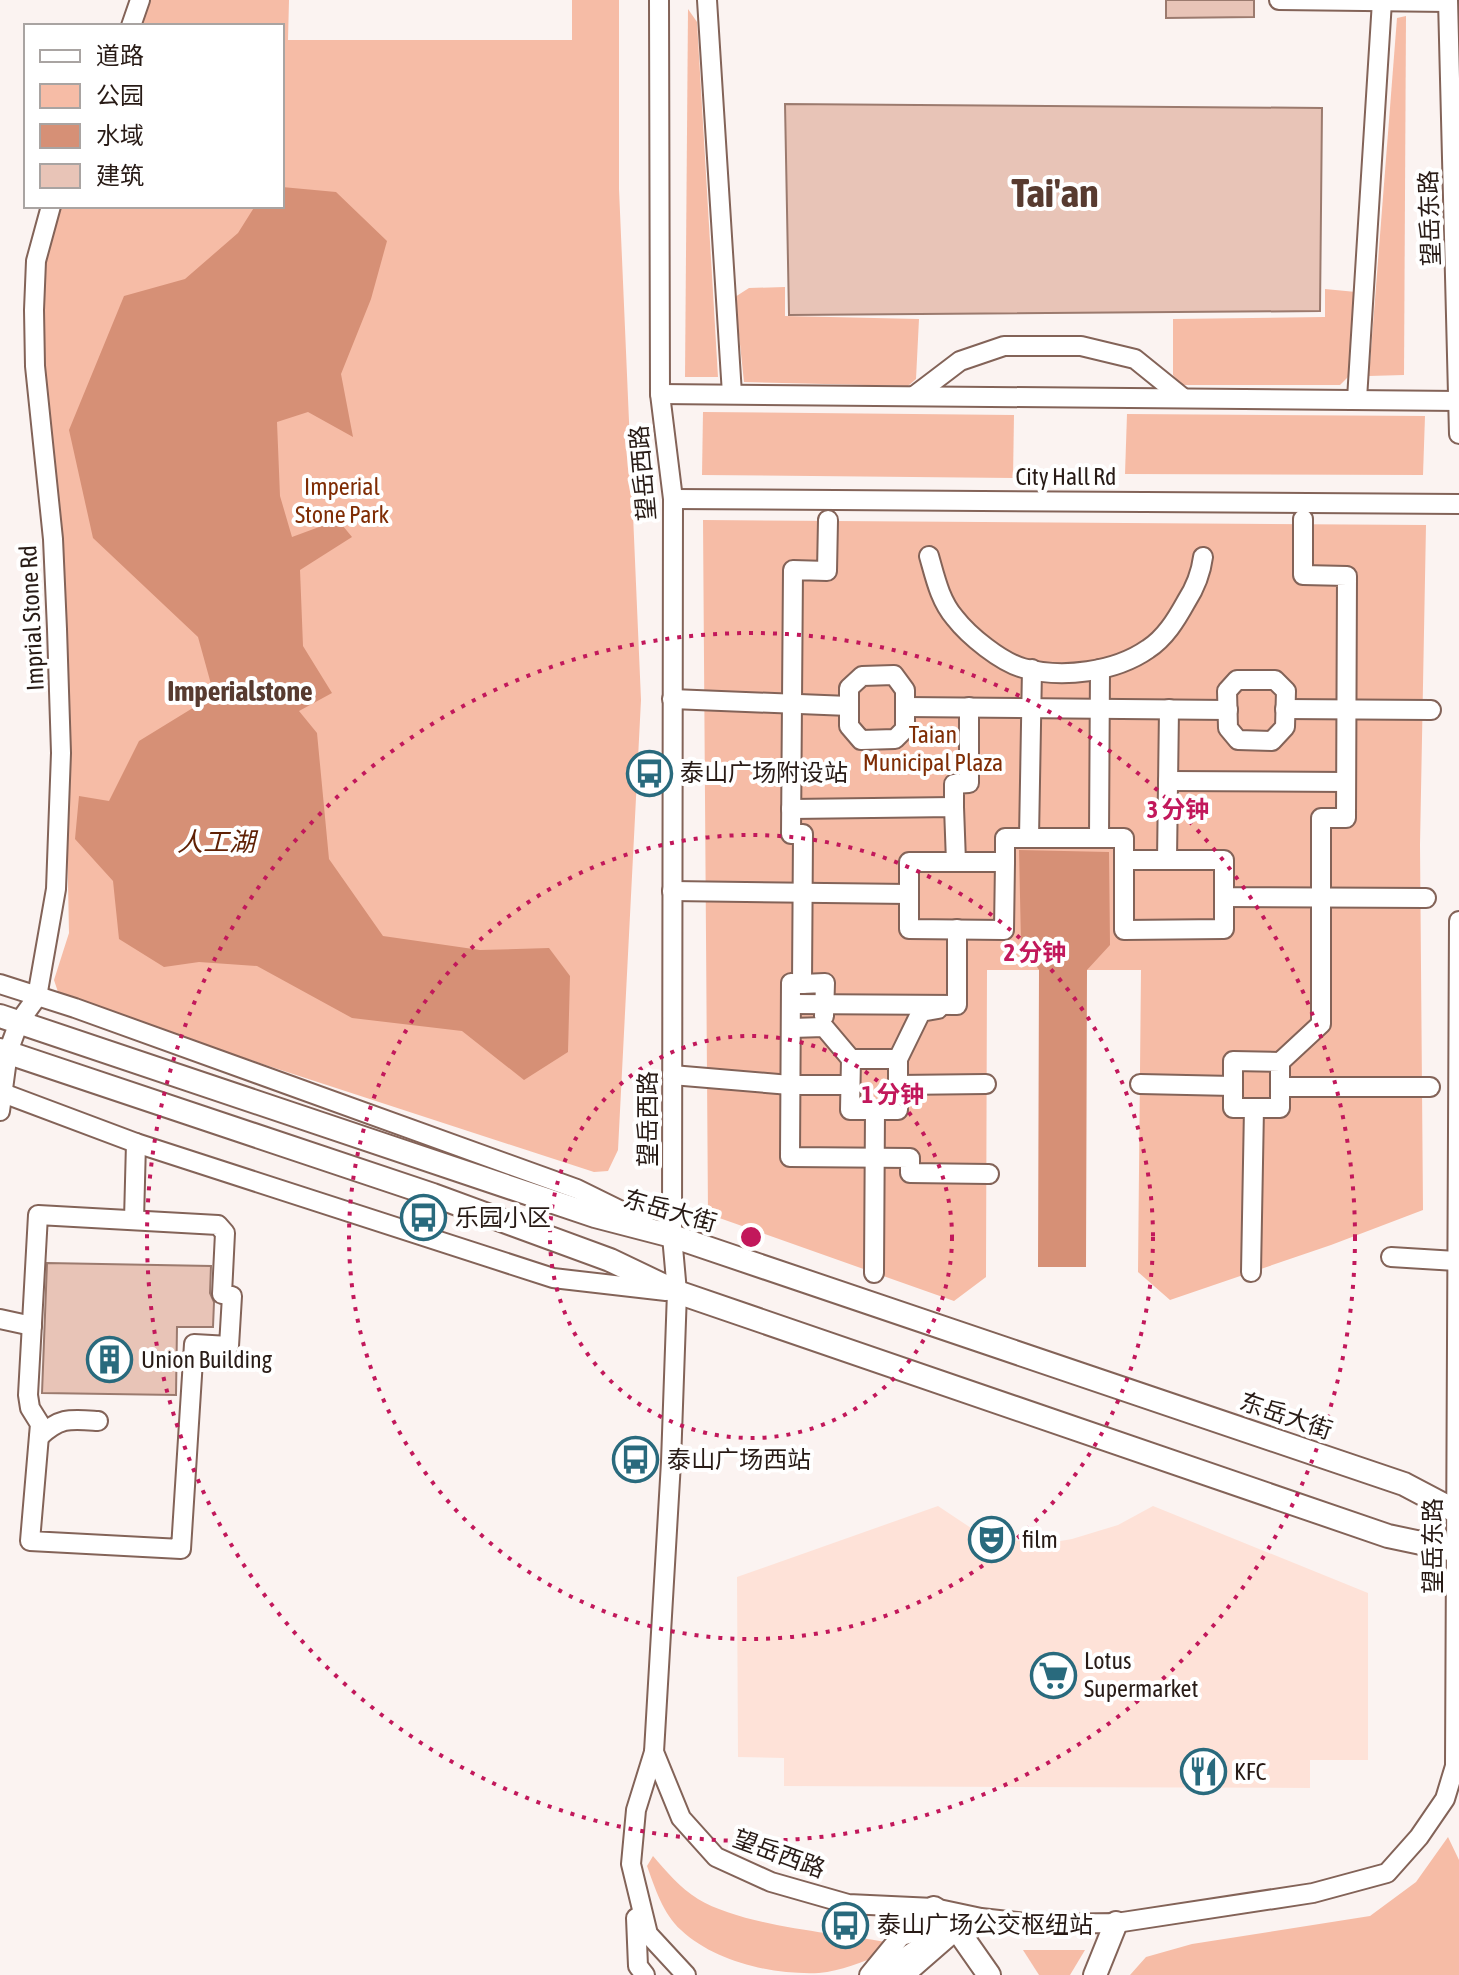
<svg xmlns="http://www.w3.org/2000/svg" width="1459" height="1975" viewBox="0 0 1459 1975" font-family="'Asap Condensed','Noto Sans SC',sans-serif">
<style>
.built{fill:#fee2d8}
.green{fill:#f6bca6}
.water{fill:#d69076}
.building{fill:#e8c4b7;stroke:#9b7a6e;stroke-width:2}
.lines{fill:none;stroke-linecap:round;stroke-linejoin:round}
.minor-casing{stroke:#836358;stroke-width:22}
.major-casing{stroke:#836358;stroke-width:26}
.minor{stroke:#fff;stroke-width:18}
.major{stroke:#fff;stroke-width:22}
.ring{fill:none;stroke:#c2185b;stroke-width:4;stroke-dasharray:4 8}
.labels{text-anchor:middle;stroke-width:8;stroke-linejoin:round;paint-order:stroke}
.street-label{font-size:24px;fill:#281b16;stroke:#fff}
.park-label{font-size:24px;fill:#7f2c04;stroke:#fff}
.poi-label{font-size:24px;fill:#281b16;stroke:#fff;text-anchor:start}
.water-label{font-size:26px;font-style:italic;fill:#602105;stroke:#fff}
.quarter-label{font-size:28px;font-weight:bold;fill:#583b30;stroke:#fff}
.town-label{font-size:40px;font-weight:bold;fill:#583b30;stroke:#fff}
.centre{fill:#c2185b;stroke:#fff;stroke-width:4}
.ring-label{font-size:24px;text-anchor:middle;font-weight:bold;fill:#c2185b;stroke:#fff;stroke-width:8;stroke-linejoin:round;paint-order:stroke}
</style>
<rect width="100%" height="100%" fill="#fbf3f1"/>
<polygon class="built" points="938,1506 971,1528 1009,1540 1049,1543 1072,1539 1118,1525 1153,1506 1368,1593 1368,1760 1310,1760 1310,1788 784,1786 784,1758 738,1757 737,1577"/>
<g class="green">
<polygon points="133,0 289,0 288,40 572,40 572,0 619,0 619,189 641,700 618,1150 608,1171 594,1172 60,998 54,980 69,933 64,678 39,321 44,243 62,206 282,206 282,26 124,26"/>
<polygon points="688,9 697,22 718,377 685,377"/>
<polygon points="1406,16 1404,375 1369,376 1397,18"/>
<polygon points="785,287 785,316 919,319 916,379 908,386 744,382 735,297 749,288"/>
<polygon points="1325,289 1356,292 1348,377 1340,385 1181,385 1173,375 1173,319 1325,317"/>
<polygon points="703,412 1014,415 1013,478 702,475"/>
<polygon points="1127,414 1425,416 1423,475 1125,474"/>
<polygon points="703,520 1426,525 1420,845 1423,1210 1331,1245 1170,1300 1138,1272 1141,970 987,970 986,1277 954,1301 708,1214"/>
<polygon points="1448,1837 1459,1860 1459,1975 1130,1975 1146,1957 1192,1944 1370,1916 1416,1882"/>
<path d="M653 1856C666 1871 680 1888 698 1899 743 1926 833 1933 886 1942L883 1954C862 1962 841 1971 819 1973 773 1975 715 1962 681 1930 663 1914 655 1888 647 1866Z"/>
<polygon points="1023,1950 1085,1950 1070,1975 1039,1975"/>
</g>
<g class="water">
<polygon points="282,187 336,192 387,241 371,299 341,374 353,437 308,412 277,422 280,496 292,537 338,520 352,537 300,570 303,646 332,693 299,711 317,733 329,859 383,936 480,950 549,948 570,976 568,1052 524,1080 462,1031 352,1018 257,966 199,962 164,967 119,939 113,881 75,839 79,796 109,801 139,741 214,695 198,637 93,538 69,430 124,296 185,279 238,233 255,206 282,206"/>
<polygon points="1019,850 1109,852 1110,945 1087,970 1086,1267 1038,1267 1039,970 1021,943"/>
</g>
<g class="building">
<polygon points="1166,0 1254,0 1254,17 1166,18"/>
<polygon points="785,104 1322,108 1320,311 789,315"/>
<polygon points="47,1263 211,1266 210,1293 214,1302 213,1327 177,1327 176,1395 42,1393"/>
</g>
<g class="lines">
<defs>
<g id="minor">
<polyline points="659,0 660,394 673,499 672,1236 677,1292 671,1462 654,1752 681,1818 716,1857 771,1882 848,1904 934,1908 981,1918 1035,1924 1116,1923 1313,1893 1387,1873 1419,1837 1445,1799 1455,1766 1459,921"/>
<polyline points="707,0 732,394"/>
<polyline points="1279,0 1448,2"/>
<polyline points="1448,0 1459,434"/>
<polyline points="131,26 140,0"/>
<polyline points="660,394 1459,401"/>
<polyline points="914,396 960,361 1004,346 1081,346 1135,359 1182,397"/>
<polyline points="1357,399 1382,1"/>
<polyline points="673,499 1459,504"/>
<polyline points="828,520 827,571 793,570 791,834 803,834 802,984 791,983 790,1157 910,1158 910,1173 989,1174"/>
<path d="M929 556C935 577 940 601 955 618 969 636 1001 662 1023 668 1062 679 1115 672 1148 649 1165 638 1176 620 1186 602 1195 588 1201 573 1203 557"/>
<polygon points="894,675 905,690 905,729 895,739 861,740 849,726 849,688 862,676"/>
<polygon points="1237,680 1275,680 1286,691 1285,727 1272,741 1238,740 1228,728 1227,691"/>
<polyline points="672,699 849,706"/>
<polyline points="905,707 1228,710"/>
<polyline points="1285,709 1431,710"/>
<polyline points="1168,781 1346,782"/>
<polyline points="954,807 954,784 969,783 969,707"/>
<polyline points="791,809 954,807 956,862"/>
<polyline points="1029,838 1032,669"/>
<polyline points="1099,838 1100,669"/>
<polyline points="1124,860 1124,930 1224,929 1224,897"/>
<polyline points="1167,860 1169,709"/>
<polyline points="672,891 909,894 909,862 1005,862 1005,838 1124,838 1124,860 1224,860 1224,897 1426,898"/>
<polyline points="909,894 909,929 1004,930 1005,862"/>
<polyline points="0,984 75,1008 577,1189 644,1222"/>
<polyline points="802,984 825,983 824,1016"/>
<polyline points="791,1004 957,1005 957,929"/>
<polyline points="791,1028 824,1027 851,1059"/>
<polygon points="851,1059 898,1059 898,1110 850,1110"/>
<polyline points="898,1059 921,1012 938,1009"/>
<polyline points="1280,1062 1280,1108 1233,1108 1233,1061 1280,1062 1321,1024 1321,818 1346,818 1347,576 1303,575 1303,519"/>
<polyline points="672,1075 790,1085 850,1085"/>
<polyline points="1140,1084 1233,1086"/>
<polyline points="898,1085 986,1084"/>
<polyline points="1280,1087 1430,1087"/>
<polyline points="0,1092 136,1143 553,1278 666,1291"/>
<polyline points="0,1111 8,1052 19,1022 37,997 56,889 61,753 57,629 53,539 35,366 34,310 36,261 51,206"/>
<polygon points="38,1215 218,1225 225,1233 222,1294 232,1296 229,1346 194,1344 181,1549 30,1541 40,1424 30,1408 28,1395"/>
<polyline points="134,1220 136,1143"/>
<polyline points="1391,1257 1456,1261"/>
<polyline points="1251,1272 1254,1108"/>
<polyline points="874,1273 875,1110"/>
<polyline points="0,1319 32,1326"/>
<path d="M39 1437C60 1417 70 1419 98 1421"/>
<polyline points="654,1752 636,1810 631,1864 648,1934 686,1975"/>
<polyline points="636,1918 638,1966 645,1975"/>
<polyline points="869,1975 901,1936 928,1928 962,1923"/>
<polyline points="886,1975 905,1957 944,1931"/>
<polyline points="905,1975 951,1935"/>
</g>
<g id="major">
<polyline points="0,1016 595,1216 672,1236 1404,1484 1459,1513"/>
<polyline points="0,1050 433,1195 610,1260 677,1292 1388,1536 1459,1551"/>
<polyline points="934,1908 954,1925 989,1975"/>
<polyline points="1095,1975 1116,1923"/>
</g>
</defs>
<use href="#minor" class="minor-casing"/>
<use href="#major" class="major-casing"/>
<use href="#minor" class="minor"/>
<use href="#major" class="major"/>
</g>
<g class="ring">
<circle cx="751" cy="1237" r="201"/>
<circle cx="751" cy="1237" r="402"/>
<circle cx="751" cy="1237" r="604"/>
</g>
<defs>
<symbol id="bus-ring" viewBox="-11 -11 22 22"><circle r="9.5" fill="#fff" stroke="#296a7d" stroke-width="1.5"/><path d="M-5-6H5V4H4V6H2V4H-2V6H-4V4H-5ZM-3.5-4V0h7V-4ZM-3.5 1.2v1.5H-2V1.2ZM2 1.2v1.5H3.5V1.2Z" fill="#296a7d"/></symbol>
<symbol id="building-ring" viewBox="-11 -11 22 22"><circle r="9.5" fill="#fff" stroke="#296a7d" stroke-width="1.5"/><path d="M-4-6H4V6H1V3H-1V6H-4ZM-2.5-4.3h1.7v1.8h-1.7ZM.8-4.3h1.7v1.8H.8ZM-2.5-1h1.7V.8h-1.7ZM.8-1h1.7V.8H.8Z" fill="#296a7d"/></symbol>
<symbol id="theatre-ring" viewBox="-11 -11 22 22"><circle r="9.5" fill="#fff" stroke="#296a7d" stroke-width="1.5"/><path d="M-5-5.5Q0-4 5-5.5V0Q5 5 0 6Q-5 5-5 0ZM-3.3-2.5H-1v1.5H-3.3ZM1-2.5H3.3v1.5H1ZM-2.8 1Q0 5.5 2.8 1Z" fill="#296a7d"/></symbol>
<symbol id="supermarket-ring" viewBox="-11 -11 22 22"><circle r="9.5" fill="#fff" stroke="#296a7d" stroke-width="1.5"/><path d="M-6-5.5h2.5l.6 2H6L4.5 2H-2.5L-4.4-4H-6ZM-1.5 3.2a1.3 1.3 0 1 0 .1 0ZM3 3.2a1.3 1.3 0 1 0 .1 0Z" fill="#296a7d"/></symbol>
<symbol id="restaurant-ring" viewBox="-11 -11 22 22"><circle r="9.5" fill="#fff" stroke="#296a7d" stroke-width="1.5"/><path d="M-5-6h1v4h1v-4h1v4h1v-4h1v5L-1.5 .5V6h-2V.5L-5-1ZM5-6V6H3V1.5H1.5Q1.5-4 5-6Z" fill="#296a7d"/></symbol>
</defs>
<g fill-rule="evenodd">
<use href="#bus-ring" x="624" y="748" width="51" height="51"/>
<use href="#bus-ring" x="398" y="1192" width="51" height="51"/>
<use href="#building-ring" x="84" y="1334" width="51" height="51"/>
<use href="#bus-ring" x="610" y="1434" width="51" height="51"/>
<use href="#theatre-ring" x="966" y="1514" width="51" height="51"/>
<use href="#supermarket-ring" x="1028" y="1650" width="51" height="51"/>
<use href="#restaurant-ring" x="1178" y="1746" width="51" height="51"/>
<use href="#bus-ring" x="820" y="1900" width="51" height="51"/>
</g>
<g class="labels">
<g class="street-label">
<text transform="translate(1430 218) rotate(-92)" y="8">望岳东路</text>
<text transform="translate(643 473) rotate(-95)" y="8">望岳西路</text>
<text x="1066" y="485">City Hall Rd</text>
<text transform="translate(32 618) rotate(-93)" y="8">Imprial Stone Rd</text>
<text transform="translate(648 1119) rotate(-90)" y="8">望岳西路</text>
<text transform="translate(670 1211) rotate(16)" y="8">东岳大街</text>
<text transform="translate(1286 1416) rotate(19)" y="8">东岳大街</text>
<text transform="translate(1433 1546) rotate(-90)" y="8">望岳东路</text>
<text transform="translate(779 1854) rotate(20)" y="8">望岳西路</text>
</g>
<g class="park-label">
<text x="342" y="495">Imperial<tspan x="342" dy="28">Stone Park</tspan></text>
<text x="933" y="743">Taian<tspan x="933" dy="28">Municipal Plaza</tspan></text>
</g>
<g class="poi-label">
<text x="680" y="781">泰山广场附设站</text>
<text x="455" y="1226">乐园小区</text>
<text x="141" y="1368">Union Building</text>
<text x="667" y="1468">泰山广场西站</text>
<text x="1022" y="1548">film</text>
<text x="1084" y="1669">Lotus<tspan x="1084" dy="28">Supermarket</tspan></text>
<text x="1234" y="1780">KFC</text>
<text x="877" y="1933">泰山广场公交枢纽站</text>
</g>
<g class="water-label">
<text x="216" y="851">人工湖</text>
</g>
<g class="quarter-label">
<text x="240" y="701">Imperialstone</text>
</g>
<g class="town-label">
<text x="1055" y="207">Tai'an</text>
</g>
</g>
<circle cx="751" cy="1237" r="12" class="centre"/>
<g class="ring-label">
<text x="1178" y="818">3 分钟</text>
<text x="1035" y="961">2 分钟</text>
<text x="893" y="1103">1 分钟</text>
</g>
<rect x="24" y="24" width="260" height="184" fill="#ffffff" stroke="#a9a4a2" stroke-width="2"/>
<rect x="40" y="50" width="40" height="12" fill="#ffffff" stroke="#a9a4a2" stroke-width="2"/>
<text x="96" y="64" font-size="24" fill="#281b16">道路</text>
<rect x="40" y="84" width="40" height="24" fill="#f6bca6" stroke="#a9a4a2" stroke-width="2"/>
<text x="96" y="104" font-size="24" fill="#281b16">公园</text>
<rect x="40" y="124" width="40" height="24" fill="#d69076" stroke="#a9a4a2" stroke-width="2"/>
<text x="96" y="144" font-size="24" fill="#281b16">水域</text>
<rect x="40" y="164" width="40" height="24" fill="#e8c4b7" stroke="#a9a4a2" stroke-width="2"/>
<text x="96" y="184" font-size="24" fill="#281b16">建筑</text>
</svg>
